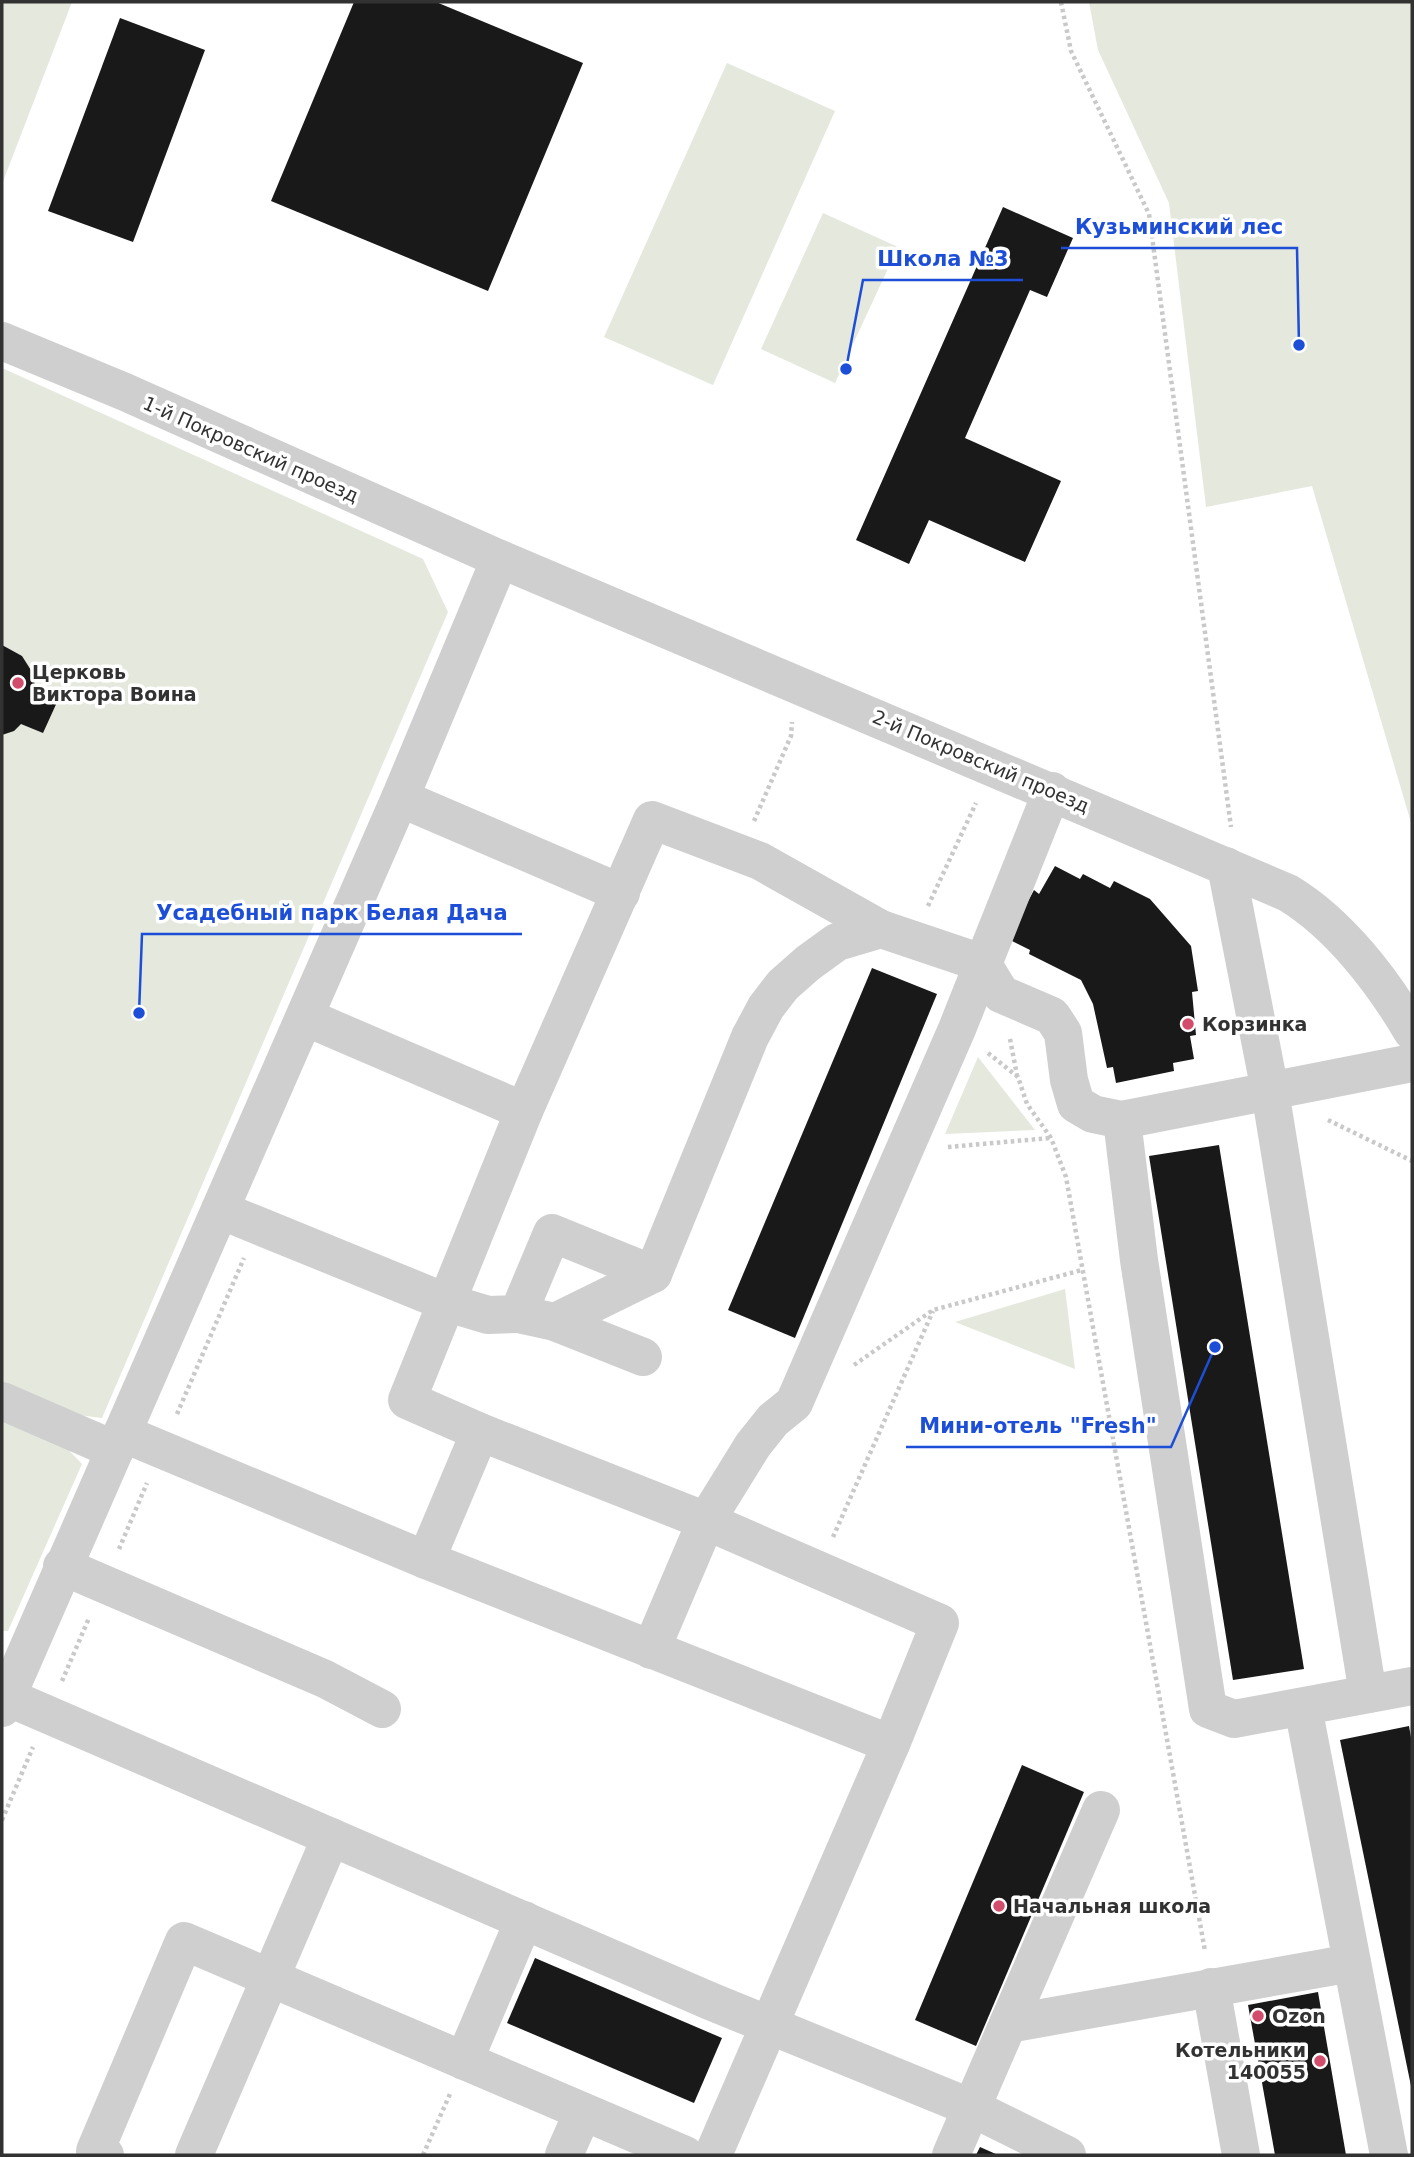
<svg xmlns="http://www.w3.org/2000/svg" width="1414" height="2157" viewBox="0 0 1414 2157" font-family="'DejaVu Sans',sans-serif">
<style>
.green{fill:#e4e8dd}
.building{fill:#191919}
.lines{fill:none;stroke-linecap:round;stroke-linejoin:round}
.path{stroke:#c9c9c9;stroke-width:4.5;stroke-dasharray:3.5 3.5;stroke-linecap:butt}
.minor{stroke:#cfcfcf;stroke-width:38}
.poi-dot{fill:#d24c6c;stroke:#fff;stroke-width:2.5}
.labels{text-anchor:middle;stroke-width:7;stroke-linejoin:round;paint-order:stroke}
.street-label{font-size:19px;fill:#323232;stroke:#fff}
.poi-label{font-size:19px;font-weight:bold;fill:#323232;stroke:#fff;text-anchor:start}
.leader{fill:none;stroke:#1d4ed8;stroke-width:2.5}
.callout-dot{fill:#1d4ed8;stroke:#fff;stroke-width:2.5}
.callout-label{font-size:21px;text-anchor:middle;font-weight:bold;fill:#1d4ed8;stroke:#fff;stroke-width:7;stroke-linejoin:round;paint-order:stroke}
</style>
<rect width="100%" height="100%" fill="#fff"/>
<g class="green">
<polygon points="2,2 72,2 2,184"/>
<polygon points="1089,2 1412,2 1412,826 1312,486 1206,507 1169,203 1098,50"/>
<polygon points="727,63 835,111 713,385 604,337"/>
<polygon points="823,213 898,247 835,383 761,349"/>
<polygon points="2,368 423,559 448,612 102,1418 71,1414 59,1440 82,1464 8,1631 2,1631"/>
<polygon points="978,1057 1035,1130 945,1134"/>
<polygon points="1065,1289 1075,1369 955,1322"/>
</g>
<g class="building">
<polygon points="354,2 436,2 583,63 488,291 271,201"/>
<polygon points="120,18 205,50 133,242 48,211"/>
<polygon points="1003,207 1073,238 1047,297 1030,290 965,438 1061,481 1025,562 929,520 909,564 856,540"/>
<polygon points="2,645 22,656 34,675 35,691 58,700 43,733 21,724 14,731 2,735"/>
<polygon points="1055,866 1080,879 1083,874 1110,888 1114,881 1150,899 1191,946 1198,991 1192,992 1196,1035 1190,1036 1194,1059 1173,1063 1174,1071 1116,1083 1113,1067 1107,1068 1093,1004 1081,980 1029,954 1030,950 1008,939 1034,890 1039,894"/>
<polygon points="872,968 937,994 795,1338 728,1310"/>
<polygon points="1219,1145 1304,1669 1233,1680 1149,1156"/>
<polygon points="1409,1726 1412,1743 1411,2086 1340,1740"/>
<polygon points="1022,1765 1084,1792 976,2046 915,2020"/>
<polygon points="535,1958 722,2038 694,2103 507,2023"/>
<polygon points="1318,1992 1346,2155 1275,2155 1248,2005"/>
<polygon points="980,2147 998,2155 976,2155"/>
</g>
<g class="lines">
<g class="path">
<polyline points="1061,2 1071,51 1149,214 1231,827"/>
<polyline points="754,821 791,736 792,722"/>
<polyline points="928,906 976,803"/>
<polyline points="1010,1039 1017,1075"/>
<polyline points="988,1053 1018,1077 1027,1104 1051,1138 1066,1177 1205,1951"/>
<polyline points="1328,1120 1412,1161"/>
<polyline points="948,1147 1050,1138"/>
<polyline points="854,1365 933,1310 1082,1270"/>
<polyline points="177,1414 244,1258"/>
<polyline points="833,1537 933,1311"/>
<polyline points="119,1549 147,1483"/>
<polyline points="62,1681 89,1618"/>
<polyline points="2,1820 33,1747"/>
<polyline points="423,2155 450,2094"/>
</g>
<g class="minor">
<path d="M2 341 125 392 500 559 1288 893C1339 924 1382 980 1412 1031"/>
<polyline points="400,798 621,893"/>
<polyline points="1226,866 1270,1091 1368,1694"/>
<polyline points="305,1017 524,1111"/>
<polyline points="1412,1063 1122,1120 1139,1260 1208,1709 1234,1719 1412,1686"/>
<polyline points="220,1210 448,1303 488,1315 518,1314 552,1233 653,1274 750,1037 766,1007 783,985 808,963 837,942 881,929"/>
<polyline points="518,1314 555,1322 653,1274"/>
<polyline points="555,1322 643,1357"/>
<polyline points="2,1401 115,1450"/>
<polyline points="122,1433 426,1560 891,1744 713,2155"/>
<polyline points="426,1560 480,1432"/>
<polyline points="62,1566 325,1679 382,1709"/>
<polyline points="651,1650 706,1521 753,1445 773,1420 794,1403 957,1029 1052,791"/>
<polyline points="7,1697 710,2001 972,2108 1067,2155"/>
<polyline points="1303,1707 1389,2155"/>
<polyline points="2,1708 400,798 500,559"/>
<polyline points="891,1744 940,1623 706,1521 480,1432 407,1400 524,1111 652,820 760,861 881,929 982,963 1001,994 1052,1016 1063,1033 1069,1080 1076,1104 1093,1114 1122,1120"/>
<polyline points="1211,1987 1241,2155"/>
<polyline points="1008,2024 1352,1963"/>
<polyline points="464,2061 524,1920"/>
<polyline points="105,2155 95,2151 184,1941 685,2155"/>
<polyline points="194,2155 331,1837"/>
<polyline points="564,2155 583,2112"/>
<polyline points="951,2155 1101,1810"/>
</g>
</g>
<g class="poi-dot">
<circle cx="18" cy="683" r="7"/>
<circle cx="1188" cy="1024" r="7"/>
<circle cx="999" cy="1906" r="7"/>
<circle cx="1258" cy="2016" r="7"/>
<circle cx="1320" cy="2061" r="7"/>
</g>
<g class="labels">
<g class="street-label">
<text transform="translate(251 449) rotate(24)" y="7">1-й Покровский проезд</text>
<text transform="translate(981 761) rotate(23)" y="7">2-й Покровский проезд</text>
</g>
<g class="poi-label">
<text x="32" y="679">Церковь<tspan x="32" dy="22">Виктора Воина</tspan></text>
<text x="1202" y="1031">Корзинка</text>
<text x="1013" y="1913">Начальная школа</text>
<text x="1272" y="2023">Ozon</text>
<text x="1306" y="2057" text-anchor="end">Котельники<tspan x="1306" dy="22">140055</tspan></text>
</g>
</g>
<path class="leader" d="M1299 345L1297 248H1061M846 369L863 280H1023M139 1013L142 934H522M1215 1347L1171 1447H906"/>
<g class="callout-dot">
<circle cx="1299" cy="345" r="7"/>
<circle cx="846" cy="369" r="7"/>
<circle cx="139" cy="1013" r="7"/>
<circle cx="1215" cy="1347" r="7"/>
</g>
<g class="callout-label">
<text x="1179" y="234">Кузьминский лес</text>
<text x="943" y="266">Школа №3</text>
<text x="332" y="920">Усадебный парк Белая Дача</text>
<text x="1038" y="1433">Мини-отель "Fresh"</text>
</g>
<rect width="1414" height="2157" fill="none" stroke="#323232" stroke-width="7"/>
</svg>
